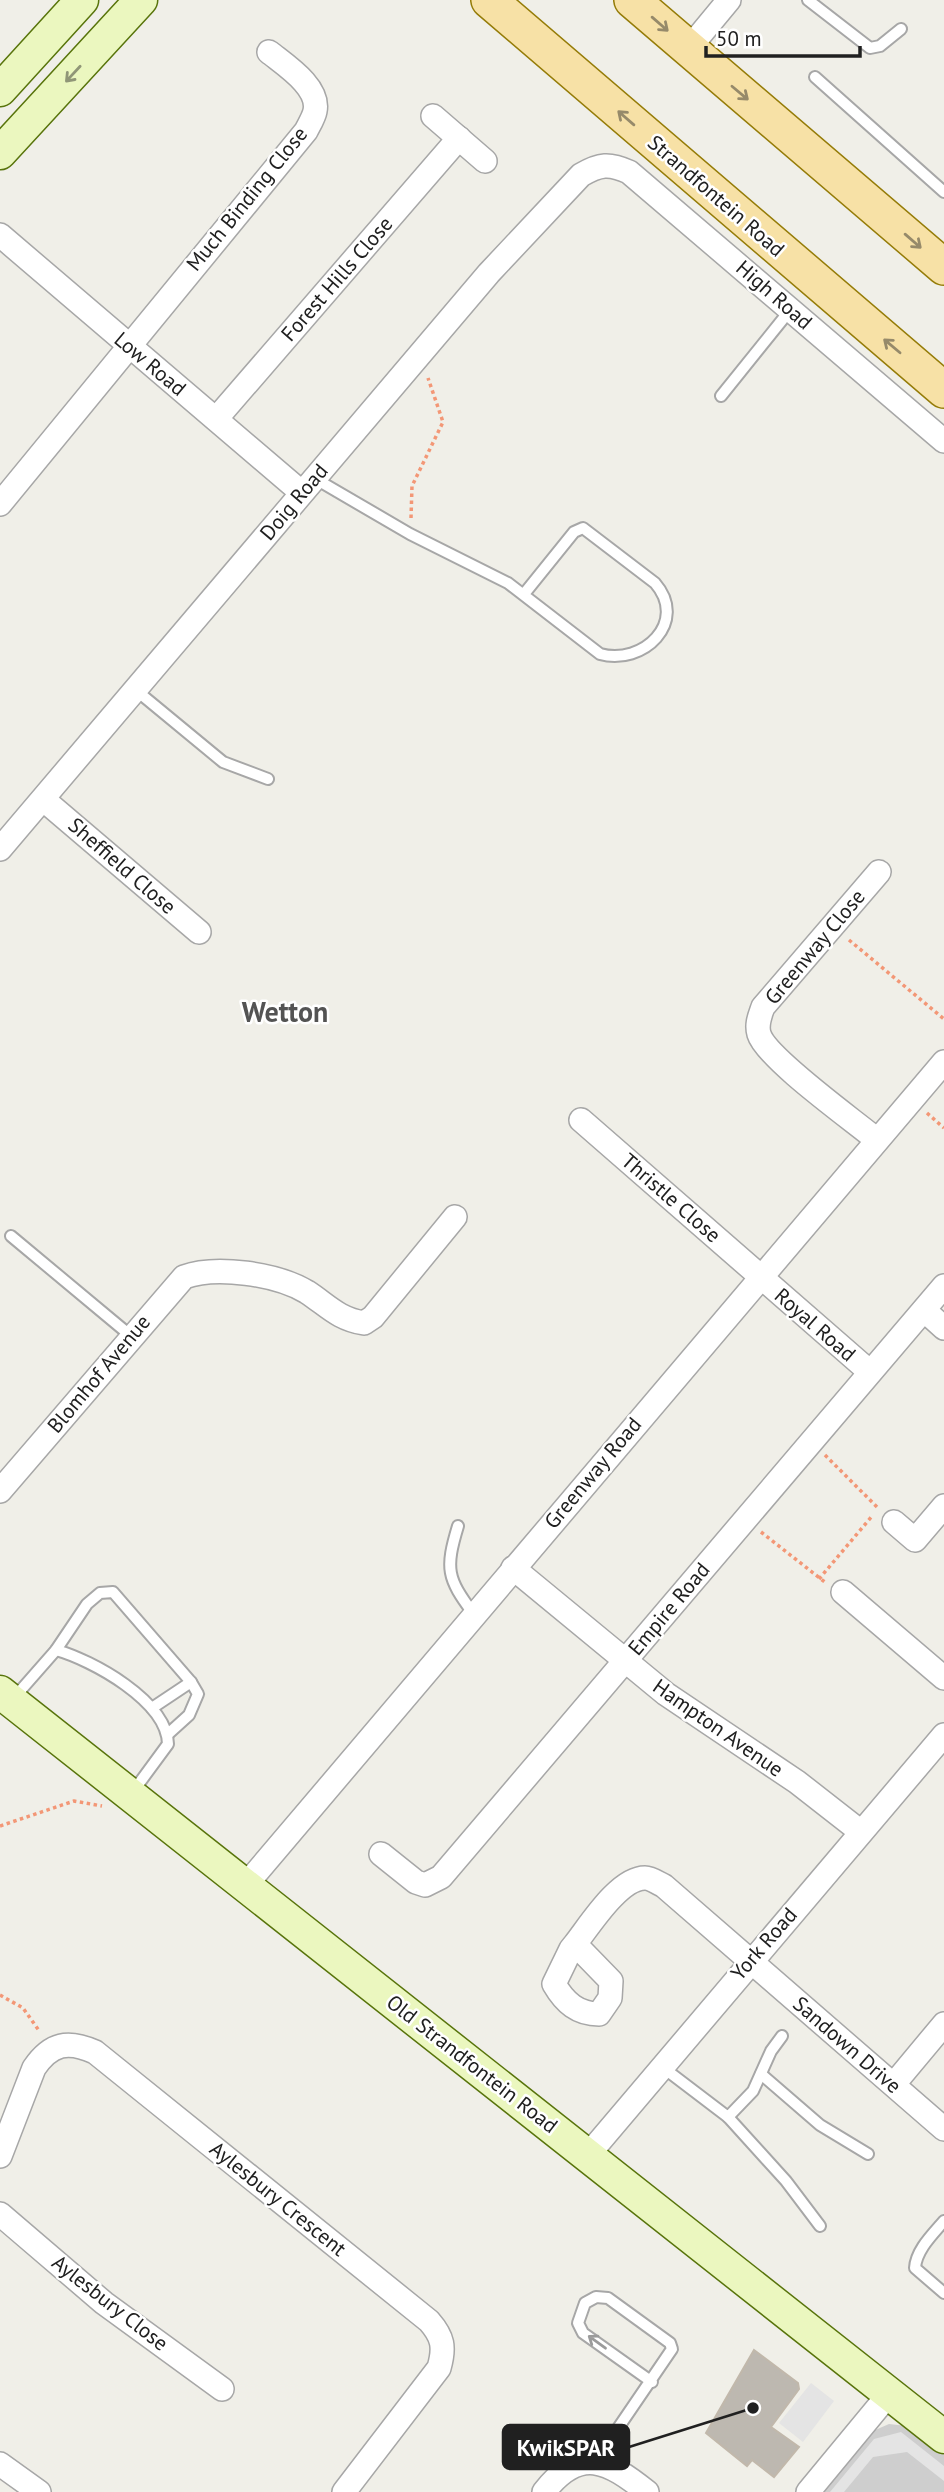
<svg xmlns="http://www.w3.org/2000/svg" width="944" height="2492" viewBox="0 0 944 2492" font-family="'PT Sans',sans-serif">
<style>
.religious{fill:#cecece}
.parking{fill:#e4e4e4}
.building{fill:#bdb8b0;stroke:#c1b8ab;stroke-width:2}
.lines{fill:none;stroke-linecap:round;stroke-linejoin:round}
.lane-casing{stroke:#a7a7a7;stroke-width:14}
.street-casing{stroke:#a7a7a7;stroke-width:26}
.secondary-casing{stroke:#58740b;stroke-width:35}
.primary-casing{stroke:#957c08;stroke-width:38}
.path{stroke:#f39776;stroke-width:3.5;stroke-dasharray:3.5 3.5;stroke-linecap:butt}
.lane{stroke:#fff;stroke-width:10}
.street{stroke:#fff;stroke-width:23}
.secondary{stroke:#ebf7bf;stroke-width:32}
.primary{stroke:#f7e1a6;stroke-width:35}
.oneway{stroke:#968a6a}
.oneway2{stroke:#909677}
.oneway3{stroke:#9b9b9b}
.labels{text-anchor:middle;stroke-width:5;stroke-linejoin:round;paint-order:stroke}
.street-label{font-size:21px;fill:#202020;stroke:#fff}
.district-label{font-size:28px;font-weight:bold;fill:#535353;stroke:#fff}
.leader{fill:none;stroke:#202020;stroke-width:2.5}
.callout-dot{fill:#202020;stroke:#fff;stroke-width:2.5}
.callout{fill:#202020;stroke:#202020;stroke-width:2.5}
.callout-label{font-size:23px;text-anchor:middle;font-weight:bold;fill:#fff}
</style>
<rect width="100%" height="100%" fill="#f0efe8"/>
<polygon class="religious" points="889,2424 907,2426 944,2455 944,2492 824,2492 873,2431"/>
<g class="parking">
<polygon points="811,2383 834,2401 803,2442 779,2423"/>
<polygon points="901,2432 944,2466 944,2481 907,2452 873,2457 844,2492 830,2492 874,2439"/>
</g>
<polygon class="building" points="754,2350 798,2383 799,2389 771,2427 799,2447 774,2477 752,2460 747,2466 706,2433"/>
<g class="lines">
<defs>
<g id="lane">
<polyline points="808,0 870,48 880,46 901,29"/>
<polyline points="815,77 944,192"/>
<polyline points="721,396 791,309"/>
<path d="M314 478 410 534 508 583 600 654C643 666 689 622 655 583L583 528 574 532 524 594"/>
<polyline points="137,691 223,762 268,779"/>
<polyline points="11,1236 131,1336"/>
<path d="M458 1526C445 1569 447 1578 473 1613"/>
<path d="M56 1650C92 1660 167 1701 168 1744L132 1793"/>
<polyline points="13,1699 56,1650 87,1604 100,1593 113,1592 191,1682 198,1694 189,1715 168,1734"/>
<polyline points="152,1708 191,1682"/>
<polyline points="661,2066 728,2117 753,2091 771,2051 782,2036"/>
<polyline points="761,2074 820,2125 868,2154"/>
<polyline points="728,2117 786,2181 820,2226"/>
<path d="M944 2221C933 2234 916 2250 915 2268L944 2293"/>
<polyline points="595,2462 672,2349 670,2343 608,2298 596,2297 585,2303 578,2323 583,2333 652,2382"/>
</g>
<g id="street">
<polyline points="700,35 729,0"/>
<polyline points="433,116 485,161"/>
<polyline points="0,235 301,492"/>
<polyline points="216,419 459,138"/>
<path d="M0 504 306 131C309 125 314 117 315 111 320 87 285 65 269 52"/>
<polyline points="44,800 199,932"/>
<path d="M0 849 489 273 581 175C600 164 609 163 629 172L944 441"/>
<polyline points="581,1120 870,1372"/>
<path d="M877 1140C853 1120 766 1058 759 1034 756 1024 760 1016 763 1007L879 872"/>
<polyline points="924,1310 944,1328"/>
<path d="M0 1491 184 1277C216 1265 277 1274 307 1292 327 1305 338 1319 364 1323L373 1317 455 1217"/>
<polyline points="894,1522 915,1540 944,1506"/>
<polyline points="513,1568 666,1694 797,1782 861,1832"/>
<polyline points="843,1592 944,1678"/>
<polyline points="381,1854 416,1882 425,1885 441,1877 944,1286"/>
<polyline points="245,1886 944,1062"/>
<path d="M575 1944 611 1981 610 1998 599 2014C578 2014 565 2003 554 1984L571 1949 575 1944C590 1925 619 1878 645 1878 651 1878 658 1883 664 1886L944 2129"/>
<polyline points="894,2084 944,2024"/>
<polyline points="588,2155 944,1735"/>
<path d="M0 2156 34 2068C51 2043 68 2040 95 2052L429 2321C443 2337 445 2347 439 2368L344 2492"/>
<polyline points="0,2214 104,2303 222,2389"/>
<polyline points="0,2464 39,2492"/>
<path d="M544 2492C580 2445 608 2461 647 2492"/>
<polyline points="808,2492 889,2394"/>
</g>
<g id="secondary">
<polyline points="0,90 82,0"/>
<polyline points="0,153 141,0"/>
<polyline points="0,1692 944,2437"/>
</g>
<g id="primary">
<polyline points="489,0 944,390"/>
<polyline points="632,0 944,267"/>
</g>
</defs>
<use href="#lane" class="lane-casing"/>
<use href="#street" class="street-casing"/>
<use href="#secondary" class="secondary-casing"/>
<use href="#primary" class="primary-casing"/>
<g class="path">
<polyline points="411,518 412,486 443,422 428,378"/>
<polyline points="849,940 944,1019"/>
<polyline points="927,1113 944,1128"/>
<polyline points="825,1455 879,1509"/>
<polyline points="761,1532 826,1583"/>
<polyline points="819,1579 873,1515"/>
<polyline points="0,1826 74,1801 102,1806"/>
<polyline points="0,1995 23,2008 40,2032"/>
</g>
<use href="#lane" class="lane"/>
<use href="#street" class="street"/>
<use href="#secondary" class="secondary"/>
<use href="#primary" class="primary"/>
</g>
<defs><path id="oneway-shaft" d="M-6 0H5M1.5-3L5.5 0L1.5 3" fill="none" stroke-width="1.6" stroke-linecap="round" stroke-linejoin="round" transform="scale(1.75)"/></defs>
<g class="oneway">
<use href="#oneway-shaft" transform="translate(660 24) rotate(41)"/>
<use href="#oneway-shaft" transform="translate(740 93) rotate(40)"/>
<use href="#oneway-shaft" transform="translate(626 118) rotate(-139)"/>
<use href="#oneway-shaft" transform="translate(913 241) rotate(41)"/>
<use href="#oneway-shaft" transform="translate(892 346) rotate(-140)"/>
</g>
<use class="oneway2" href="#oneway-shaft" transform="translate(73 74) rotate(133)"/>
<use class="oneway3" href="#oneway-shaft" transform="translate(597 2342) rotate(-144)"/>
<g class="labels">
<g class="street-label">
<text transform="translate(716 196) rotate(41)" y="7">Strandfontein Road</text>
<text transform="translate(247 199) rotate(-51)" y="7">Much Binding Close</text>
<text transform="translate(337 279) rotate(-49)" y="7">Forest Hills Close</text>
<text transform="translate(774 295) rotate(41)" y="7">High Road</text>
<text transform="translate(150 364) rotate(40)" y="7">Low Road</text>
<text transform="translate(294 502) rotate(-50)" y="7">Doig Road</text>
<text transform="translate(122 866) rotate(41)" y="7">Sheffield Close</text>
<text transform="translate(815 947) rotate(-50)" y="7">Greenway Close</text>
<text transform="translate(671 1198) rotate(41)" y="7">Thristle Close</text>
<text transform="translate(815 1325) rotate(41)" y="7">Royal Road</text>
<text transform="translate(99 1374) rotate(-50)" y="7">Blomhof Avenue</text>
<text transform="translate(593 1473) rotate(-50)" y="7">Greenway Road</text>
<text transform="translate(669 1609) rotate(-50)" y="7">Empire Road</text>
<text transform="translate(718 1728) rotate(35)" y="7">Hampton Avenue</text>
<text transform="translate(764 1944) rotate(-49)" y="7">York Road</text>
<text transform="translate(847 2045) rotate(41)" y="7">Sandown Drive</text>
<text transform="translate(472 2064) rotate(38)" y="7">Old Strandfontein Road</text>
<text transform="translate(278 2199) rotate(39)" y="7">Aylesbury Crescent</text>
<text transform="translate(110 2303) rotate(38)" y="7">Aylesbury Close</text>
</g>
<g class="district-label">
<text x="285" y="1022">Wetton</text>
</g>
</g>
<path class="leader" d="M753 2408L629 2447"/>
<circle class="callout-dot" cx="753" cy="2408" r="7"/>
<rect class="callout" x="503" y="2425" width="126" height="44" rx="7"/>
<g class="callout-label">
<text x="566" y="2456">KwikSPAR</text>
</g>
<path d="M706 46v10h154v-10" fill="none" stroke="#202020" stroke-width="3.5"/>
<text x="716" y="46" font-size="21" fill="#202020" stroke="#ffffff" stroke-width="5" paint-order="stroke">50 m</text>
</svg>
